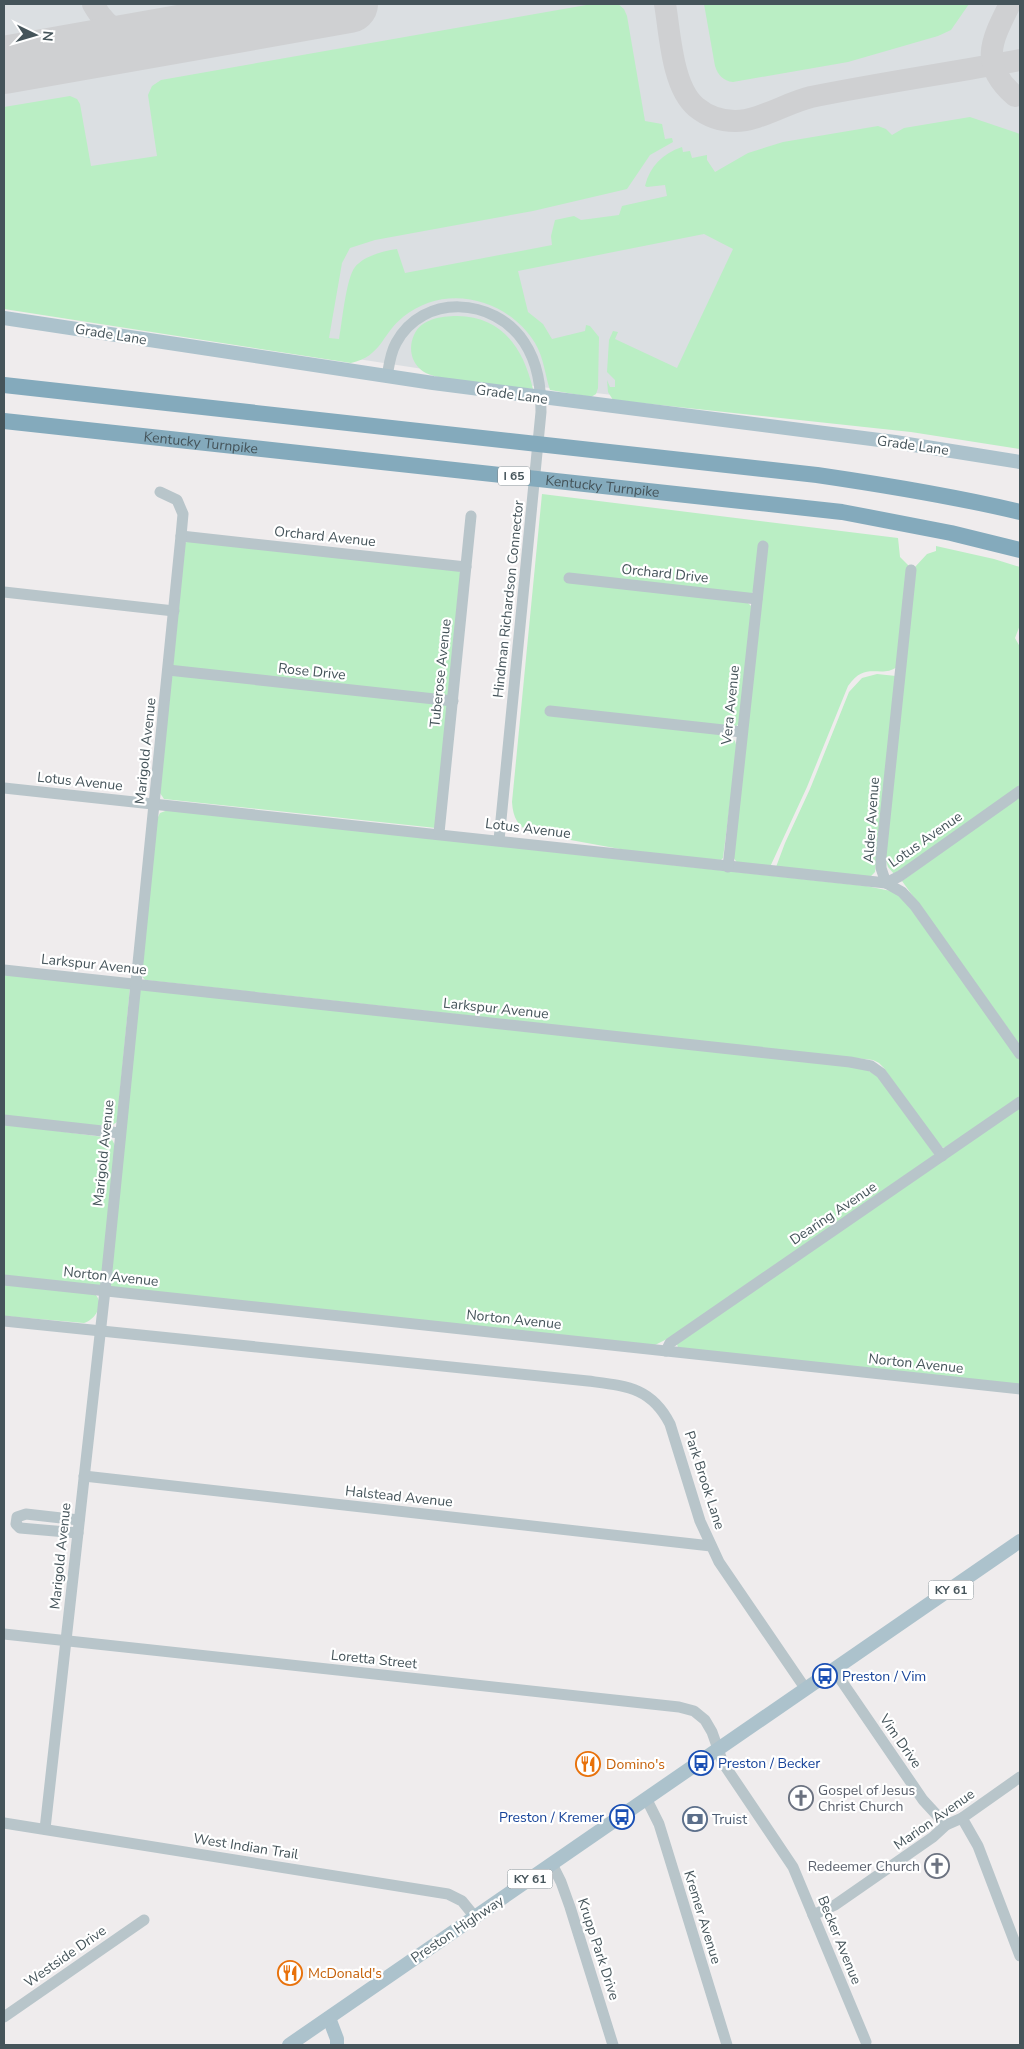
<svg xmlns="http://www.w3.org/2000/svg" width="1024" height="2049" viewBox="0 0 1024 2049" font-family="'Nunito Sans',sans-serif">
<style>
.airport{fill:#dbdfe2}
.green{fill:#baeec4}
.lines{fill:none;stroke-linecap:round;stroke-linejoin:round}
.taxiway{stroke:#cfd0d2;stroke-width:22}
.runway{stroke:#cfd0d2;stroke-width:58}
.minor{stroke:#b8c5ca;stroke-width:11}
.major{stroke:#acc2cc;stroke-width:14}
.highway{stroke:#84aabc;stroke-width:16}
.labels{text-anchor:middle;stroke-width:4.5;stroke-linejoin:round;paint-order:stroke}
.shield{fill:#fff;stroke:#7d878c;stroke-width:1}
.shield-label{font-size:12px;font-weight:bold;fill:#45545a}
.street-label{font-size:14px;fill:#45545a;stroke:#fff}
.transit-label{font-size:14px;fill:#164399;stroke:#fff;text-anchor:start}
.food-label{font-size:14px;fill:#c56008;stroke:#fff;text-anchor:start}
.worship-label{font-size:14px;fill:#5b616d;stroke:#fff;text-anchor:start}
.service-label{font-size:14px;fill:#4e5e75;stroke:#fff;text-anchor:start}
</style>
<rect width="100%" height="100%" fill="#efeced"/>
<polygon class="airport" points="4,4 1020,4 1020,446 892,426 541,387 338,356 4,300"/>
<g class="green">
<path d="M592 4H618L624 9 627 16 645 121 662 124 665 139 672 138 673 142 650 155 627 189 533 211 375 240 350 248 342 263 329 338 339 339C342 324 346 278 355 267 364 256 383 251 397 249L405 273 552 245 551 236 555 220 574 216 581 220 619 215 622 206 667 196 665 185 647 187 645 186C650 166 662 154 682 147L683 152 690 151 692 158 707 155V160L715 172 748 153 783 142 878 126 886 129 892 135 904 128 970 117 1020 134V449L911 432 613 400 608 392 607 380 610 387H615V380L607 372 609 340 613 331 618 332 615 339 677 368 733 249 704 234 518 271 528 312 543 324 552 339 585 331 586 325 590 326 599 337 598 388 596 394 591 397 550 390C545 375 544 358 535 343 508 299 446 282 403 317 381 335 382 356 351 363L4 309V107L70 96 77 99 80 104 91 166 157 156 148 95 152 86 161 80Z"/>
<path d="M704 4H969L951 30 938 36 848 62 733 82C723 81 718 75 715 66Z"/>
<path d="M457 316C503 317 523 348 533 389 511 387 438 381 424 372 411 364 408 348 414 335 421 319 441 316 457 316Z"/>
<path d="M542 494 898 538 900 557 908 565 897 667C880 679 866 660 848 686L807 787 770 867 738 864 733 857 753 591 748 603 752 607 740 722 729 735 735 741 737 748 723 858 721 860 642 853 532 833C518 827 513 818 512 802Z"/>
<polygon points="190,540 459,571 462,575 448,696 176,667 172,665 185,543"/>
<polygon points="936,546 994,559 1020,567 1020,625 1015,638 1020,647 1020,787 894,874 888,867 884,855 915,567 927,554 936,551"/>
<polygon points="877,674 896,676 875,872 870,877 776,867 785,843 810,789 849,692 862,678"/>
<polygon points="173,675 449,705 436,828 164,799 160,793 171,678"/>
<polygon points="1020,795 1020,1045 902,881"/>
<polygon points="168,810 866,886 891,891 903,898 1020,1060 1020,1097 950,1146 943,1148 921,1123 884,1068 879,1063 873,1060 145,980 141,975 157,819 160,813"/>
<polygon points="4,974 130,988 117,1122 109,1127 4,1117"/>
<polygon points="142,988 864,1068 883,1080 934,1154 933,1157 671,1337 655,1345 109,1289 138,994"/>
<polygon points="1020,1106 1020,1385 678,1348 677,1344"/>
<polygon points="4,1124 111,1138 116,1147 101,1284 99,1286 4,1276"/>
<path d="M4 1283 95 1294C105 1304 95 1320 84 1323L4 1316Z"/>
</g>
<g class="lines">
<g class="taxiway">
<path d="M93 4C110 34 126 37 159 38"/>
<path d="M665 4C670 33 672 87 696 107 707 116 721 121 735 121 759 121 786 103 811 97 880 83 950 73 1020 60"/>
<path d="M1010 4C992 40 978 64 1015 96"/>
</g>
<polyline class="runway" points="4,65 349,4"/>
<g class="minor">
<path d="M387 377C389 365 390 354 396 343 423 293 494 297 524 342 538 363 541 387 541 412L499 840"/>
<polyline points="181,536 466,567"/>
<polyline points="911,570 881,857 881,868 886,883 902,892 915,906 1020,1054"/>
<polyline points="569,578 757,599"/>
<polyline points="4,592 174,611"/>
<polyline points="168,670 453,701"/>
<polyline points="550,711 742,732"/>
<polyline points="4,788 886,883 900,876 1020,791"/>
<polyline points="439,833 471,516"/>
<polyline points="728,867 763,546"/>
<polyline points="4,970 850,1062 871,1066 881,1073 942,1156"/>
<polyline points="4,1120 120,1133"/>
<polyline points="4,1280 1020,1389"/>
<path d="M4 1321 588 1381C626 1386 651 1387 670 1424L700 1521 719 1562 805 1688"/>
<polyline points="666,1351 670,1343 1020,1102"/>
<polyline points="84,1476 711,1546"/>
<polyline points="78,1533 20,1528 16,1524 17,1517 26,1514 79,1520"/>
<polyline points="4,1634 679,1707 694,1711 705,1720 712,1732 723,1763 793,1867 866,2042"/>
<polyline points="834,1670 923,1800 946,1825"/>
<polyline points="647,1800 659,1824 727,2045"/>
<polyline points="962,1818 978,1846 1020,1956"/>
<polyline points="4,1823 448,1894 462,1901 475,1917"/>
<polyline points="45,1829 106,1281 181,536 183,514 177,500 160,492"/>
<polyline points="552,1864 561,1882 570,1907 613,2045"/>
<polyline points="813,1915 835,1905 933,1837 946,1825 962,1818 1020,1777"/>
<polyline points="4,2017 144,1920"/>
</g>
<g class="major">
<polyline points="4,318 433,383 895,442 1020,462"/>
<polyline points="329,2018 337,2039 337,2045"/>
<polyline points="289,2045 1020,1541"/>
</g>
<g class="highway">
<path d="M4 385 817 475C885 485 953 496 1020 512"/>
<path id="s1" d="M4 421 842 512 951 533 1020 550"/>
</g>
</g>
<defs>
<symbol id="bus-ring" viewBox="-11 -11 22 22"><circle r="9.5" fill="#fff" stroke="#1a4fb4" stroke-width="1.5"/><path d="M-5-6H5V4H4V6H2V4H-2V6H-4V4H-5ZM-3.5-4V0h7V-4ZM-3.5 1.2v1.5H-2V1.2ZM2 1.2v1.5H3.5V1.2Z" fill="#1a4fb4"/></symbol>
<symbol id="restaurant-ring" viewBox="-11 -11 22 22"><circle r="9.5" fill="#fff" stroke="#e8710a" stroke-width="1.5"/><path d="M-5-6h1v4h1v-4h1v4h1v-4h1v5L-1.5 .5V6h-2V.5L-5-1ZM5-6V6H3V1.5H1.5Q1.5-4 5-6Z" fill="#e8710a"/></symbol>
<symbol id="church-ring" viewBox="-11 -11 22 22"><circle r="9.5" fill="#fff" stroke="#6b7280" stroke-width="1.5"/><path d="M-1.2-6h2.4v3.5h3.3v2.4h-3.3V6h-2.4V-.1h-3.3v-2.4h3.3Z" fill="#6b7280"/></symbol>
<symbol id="bank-ring" viewBox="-11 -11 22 22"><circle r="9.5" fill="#fff" stroke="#5c6f8a" stroke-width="1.5"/><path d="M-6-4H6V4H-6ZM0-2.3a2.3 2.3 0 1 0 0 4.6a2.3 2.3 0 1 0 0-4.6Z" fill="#5c6f8a"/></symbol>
</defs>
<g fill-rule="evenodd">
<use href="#bus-ring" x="811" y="1662" width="28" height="28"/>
<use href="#bus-ring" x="687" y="1749" width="28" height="28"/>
<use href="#restaurant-ring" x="574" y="1750" width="28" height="28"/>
<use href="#church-ring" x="787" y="1784" width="28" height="28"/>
<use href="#bus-ring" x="608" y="1803" width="28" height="28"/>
<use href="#bank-ring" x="681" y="1805" width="28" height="28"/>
<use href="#church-ring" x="923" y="1852" width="28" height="28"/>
<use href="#restaurant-ring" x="276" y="1959" width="28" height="28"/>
</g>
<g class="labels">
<g class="shield">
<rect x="498" y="466.5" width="32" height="19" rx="4"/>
<rect x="928.5" y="1580.5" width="45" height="19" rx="4"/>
<rect x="507.5" y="1869.5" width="45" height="19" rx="4"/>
</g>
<g class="shield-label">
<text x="514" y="480">I 65</text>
<text x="951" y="1594">KY 61</text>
<text x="530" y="1883">KY 61</text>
</g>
<g class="street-label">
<text transform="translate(111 334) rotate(9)" y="5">Grade Lane</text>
<text transform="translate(512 394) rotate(8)" y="5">Grade Lane</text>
<text dy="5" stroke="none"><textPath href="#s1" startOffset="198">Kentucky Turnpike</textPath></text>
<text transform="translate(913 445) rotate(8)" y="5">Grade Lane</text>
<text dy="5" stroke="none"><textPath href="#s1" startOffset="602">Kentucky Turnpike</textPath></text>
<text transform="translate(325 536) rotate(6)" y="5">Orchard Avenue</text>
<text transform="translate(665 573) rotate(6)" y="5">Orchard Drive</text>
<text transform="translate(508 599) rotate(-84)" y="5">Hindman Richardson Connector</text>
<text transform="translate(312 671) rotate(6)" y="5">Rose Drive</text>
<text transform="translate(440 673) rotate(-84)" y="5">Tuberose Avenue</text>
<text transform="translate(730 705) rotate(-84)" y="5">Vera Avenue</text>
<text transform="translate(145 751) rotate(-84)" y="5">Marigold Avenue</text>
<text transform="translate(80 781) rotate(6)" y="5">Lotus Avenue</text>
<text transform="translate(871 820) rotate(-86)" y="5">Alder Avenue</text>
<text transform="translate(528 828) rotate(7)" y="5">Lotus Avenue</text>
<text transform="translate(925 839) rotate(-35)" y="5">Lotus Avenue</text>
<text transform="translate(94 964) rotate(6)" y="5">Larkspur Avenue</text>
<text transform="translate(496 1008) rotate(6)" y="5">Larkspur Avenue</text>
<text transform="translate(103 1153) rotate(-84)" y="5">Marigold Avenue</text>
<text transform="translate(833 1213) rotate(-34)" y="5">Dearing Avenue</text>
<text transform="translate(111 1276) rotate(6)" y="5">Norton Avenue</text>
<text transform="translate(514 1319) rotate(6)" y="5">Norton Avenue</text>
<text transform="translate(916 1363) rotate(6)" y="5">Norton Avenue</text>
<text transform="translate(705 1480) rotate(72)" y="5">Park Brook Lane</text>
<text transform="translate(399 1496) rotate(6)" y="5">Halstead Avenue</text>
<text transform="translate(60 1556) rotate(-84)" y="5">Marigold Avenue</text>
<text transform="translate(374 1659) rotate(6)" y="5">Loretta Street</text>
<text transform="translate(901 1741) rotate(55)" y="5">Vim Drive</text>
<text transform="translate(934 1819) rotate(-35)" y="5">Marion Avenue</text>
<text transform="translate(246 1846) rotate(9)" y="5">West Indian Trail</text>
<text transform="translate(703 1917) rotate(73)" y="5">Kremer Avenue</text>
<text transform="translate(457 1929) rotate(-34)" y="5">Preston Highway</text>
<text transform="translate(840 1940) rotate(68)" y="5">Becker Avenue</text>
<text transform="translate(599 1949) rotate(72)" y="5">Krupp Park Drive</text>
<text transform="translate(65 1956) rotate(-35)" y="5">Westside Drive</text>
</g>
<g class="transit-label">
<text x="842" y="1681">Preston / Vim</text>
<text x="718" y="1768">Preston / Becker</text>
<text x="604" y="1822" text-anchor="end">Preston / Kremer</text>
</g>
<g class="food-label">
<text x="606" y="1769">Domino's</text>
<text x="308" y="1978">McDonald's</text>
</g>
<g class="worship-label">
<text x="818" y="1795">Gospel of Jesus<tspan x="818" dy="16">Christ Church</tspan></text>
<text x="920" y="1871" text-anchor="end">Redeemer Church</text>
</g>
<g class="service-label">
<text x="712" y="1824">Truist</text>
</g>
</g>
<rect width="1024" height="2049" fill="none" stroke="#45545a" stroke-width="10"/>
<g transform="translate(35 35) rotate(95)" stroke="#ffffff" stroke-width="4" paint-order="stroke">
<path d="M0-4L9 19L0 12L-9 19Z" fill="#45545a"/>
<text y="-8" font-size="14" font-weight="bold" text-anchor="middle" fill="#45545a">N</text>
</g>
</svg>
